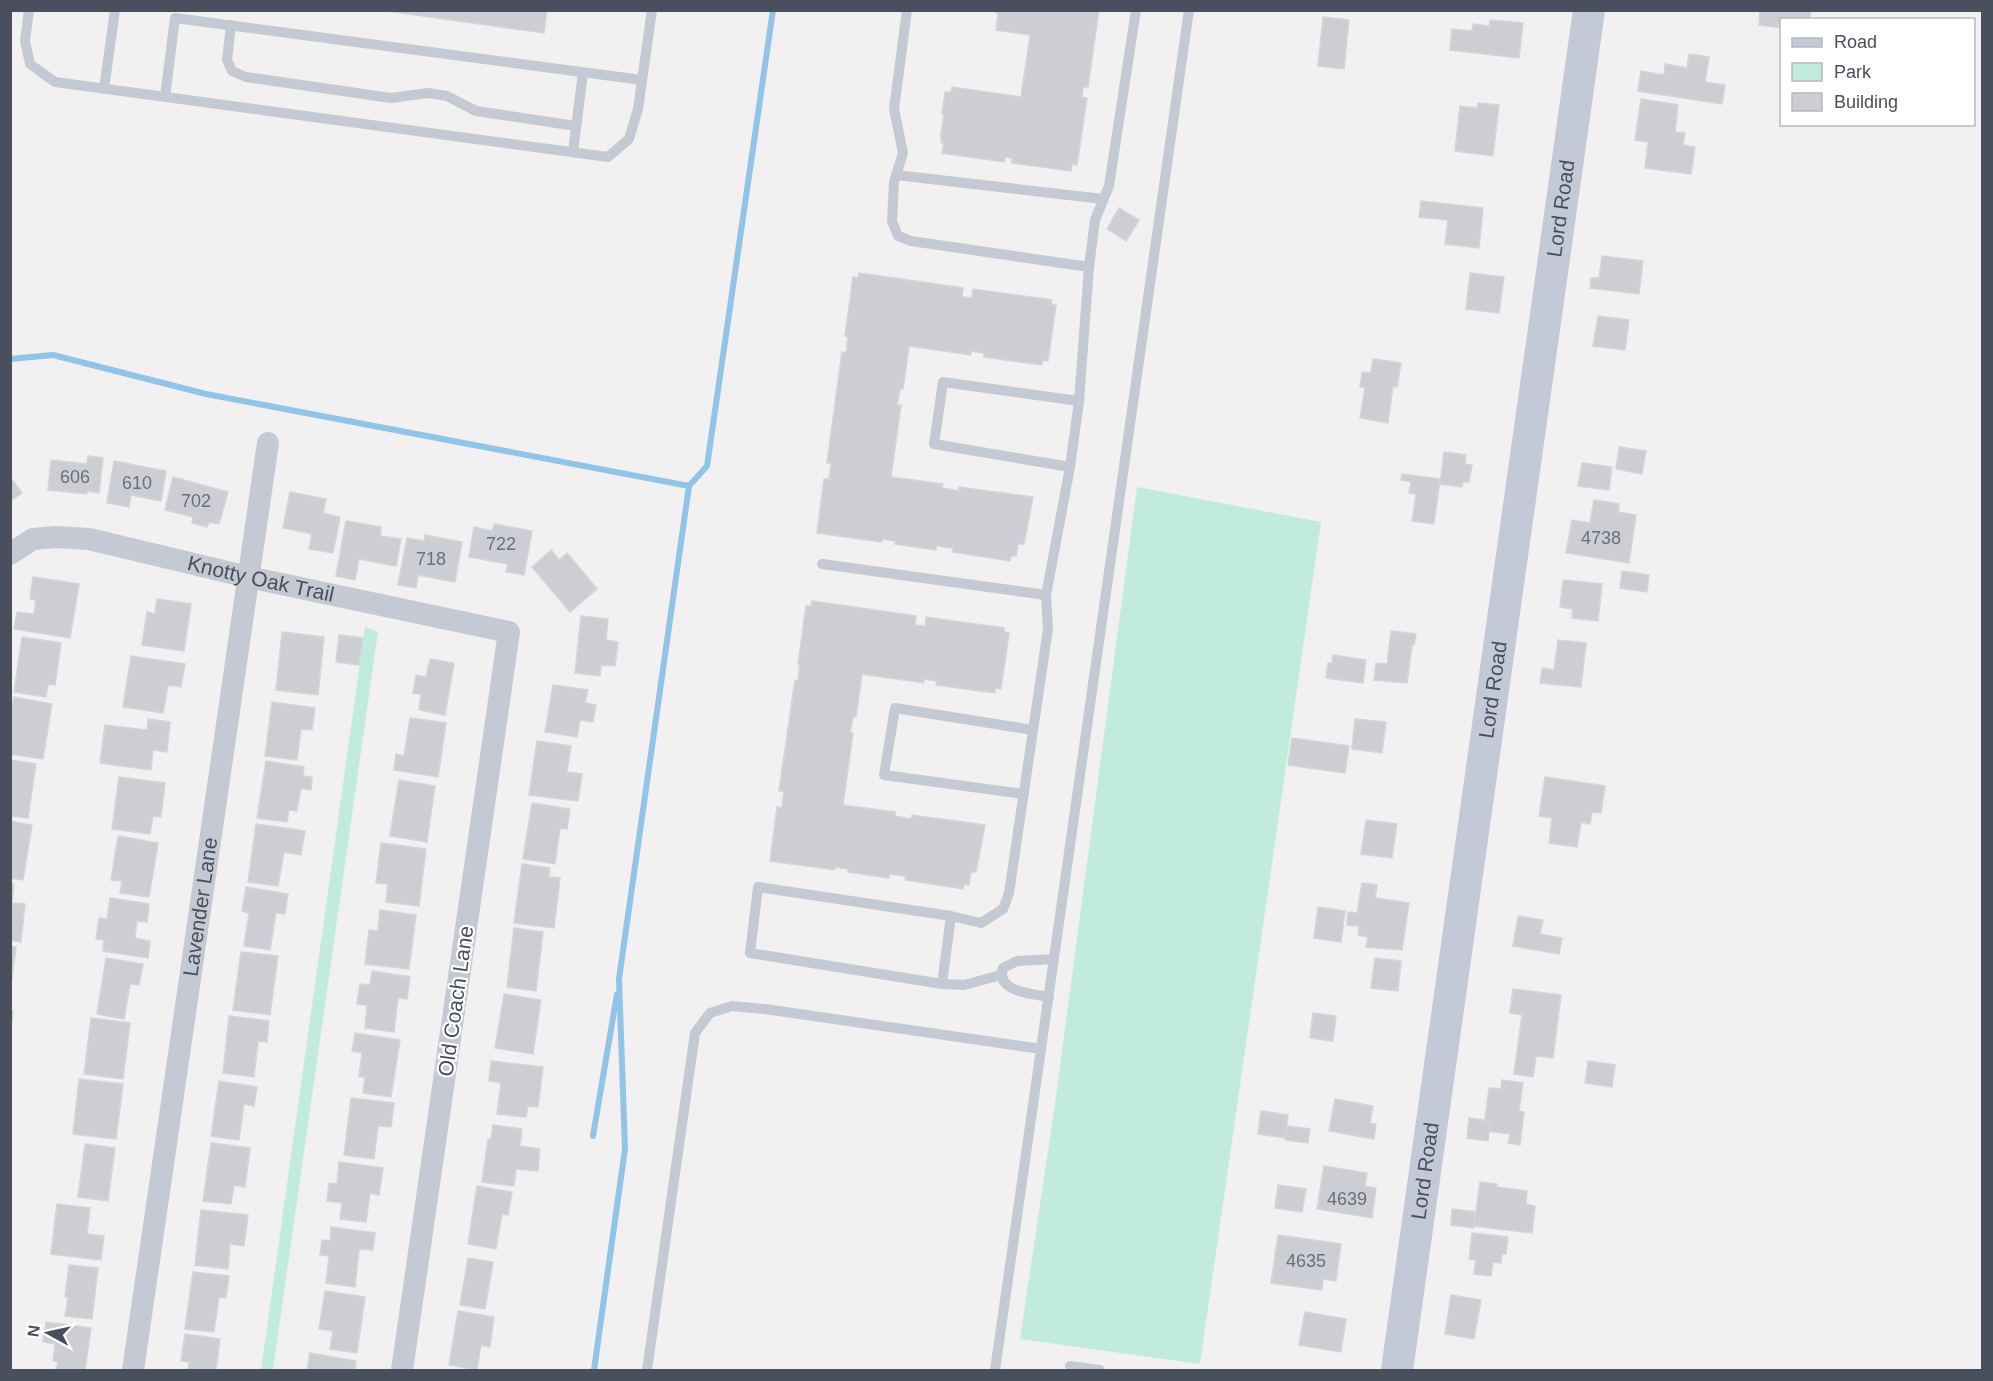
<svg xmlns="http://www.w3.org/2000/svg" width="1993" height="1381" viewBox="0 0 1993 1381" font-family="Helvetica,sans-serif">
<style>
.green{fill:#c1ecdb}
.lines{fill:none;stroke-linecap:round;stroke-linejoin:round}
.stream{stroke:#91c4e6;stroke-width:6}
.building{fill:#cdced4;stroke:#d4d5db;stroke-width:1.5}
.lane{stroke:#c4c9d3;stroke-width:10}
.street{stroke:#c4c9d3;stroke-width:22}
.secondary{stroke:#c4c9d7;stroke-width:32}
.labels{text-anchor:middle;stroke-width:4.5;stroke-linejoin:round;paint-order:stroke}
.number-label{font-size:18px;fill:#6a6f7a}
.street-label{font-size:21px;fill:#494f5c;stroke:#fff}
</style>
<rect width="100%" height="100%" fill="#f2f0f0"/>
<g class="green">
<polygon points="1137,487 1321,522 1200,1364 1020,1339 1055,1104"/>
<polygon points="365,627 378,632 273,1370 261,1370"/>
</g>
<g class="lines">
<g class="stream">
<polyline points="10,359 53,355 206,394 689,486 707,466 773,10"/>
<polyline points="593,1136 617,994"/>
<polyline points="594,1370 625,1149 619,979 689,486"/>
</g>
</g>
<g class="building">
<polygon points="380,10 547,10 544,33"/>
<polygon points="990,10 1099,10 1088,87 1083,87 1082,97 1087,98 1077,165 1072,164 1071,171 1012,163 1012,158 1005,157 1004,162 942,153 944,143 941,143 941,134 944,115 942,114 945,92 951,92 952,87 1021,97 1030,35 996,30 998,13"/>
<polygon points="1760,10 1811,10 1810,20 1782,20 1782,28 1759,25"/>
<polygon points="1323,17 1349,20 1344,69 1318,66"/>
<polygon points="1490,20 1523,23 1519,58 1450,50 1452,29 1472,31 1473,24 1489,26"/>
<polygon points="1689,54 1709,57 1705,82 1725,85 1722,104 1638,91 1641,71 1664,75 1665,64 1687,68"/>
<polygon points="1641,99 1678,105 1675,132 1685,133 1683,145 1695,147 1691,174 1645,168 1648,142 1635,140"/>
<polygon points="1478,103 1499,105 1493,156 1455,151 1460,106 1477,108"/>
<polygon points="1421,201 1483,208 1479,248 1445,244 1448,220 1419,217"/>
<polygon points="1119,208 1139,220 1126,241 1107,229"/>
<polygon points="1602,256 1643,261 1639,294 1590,288 1591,278 1599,278"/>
<polygon points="859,273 963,288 962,297 972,298 973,289 1052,300 1051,305 1056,305 1048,361 1043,360 1042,365 984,357 984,353 971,351 971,355 909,346 903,389 900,389 897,405 901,405 891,477 943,484 942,488 959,491 959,487 1033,497 1024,544 1018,544 1016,556 1011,556 1010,561 952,552 953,548 936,546 936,550 895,544 895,541 882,539 882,542 817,533 824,479 829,479 831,463 827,463 842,352 846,353 848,337 845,336 853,277 858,278"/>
<polygon points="1470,273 1504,277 1499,313 1466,309"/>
<polygon points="1598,316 1629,320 1625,350 1593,346"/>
<polygon points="1373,359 1401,363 1397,387 1393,386 1388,423 1360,418 1365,387 1360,387 1362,372 1371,373"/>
<polygon points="1619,447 1646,451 1642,474 1616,469"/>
<polygon points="1444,452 1466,455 1465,464 1472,465 1469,482 1463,482 1462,487 1440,484"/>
<polygon points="88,456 103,458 99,493 87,491 87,494 48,490 51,460 87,464"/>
<polygon points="114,461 166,471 161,501 131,495 129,507 107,503"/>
<polygon points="1582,463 1612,467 1609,490 1578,486"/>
<polygon points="1402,474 1440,479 1434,524 1412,521 1416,494 1409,493 1411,482 1401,480"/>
<polygon points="10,477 22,493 10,501"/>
<polygon points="173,477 228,492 219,524 209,522 207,527 192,523 193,517 165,510"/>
<polygon points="290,492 326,499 323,513 340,517 333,553 309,549 312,534 283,528"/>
<polygon points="1594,500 1619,504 1618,512 1636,515 1629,563 1566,553 1572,520 1590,523"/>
<polygon points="346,521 381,527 380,536 401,539 396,566 359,559 355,580 336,576"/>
<polygon points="494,524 532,531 524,575 506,572 508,564 469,557 474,527 492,531"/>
<polygon points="425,535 462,542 455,582 418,575 416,588 398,585 407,538 424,541"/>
<polygon points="551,550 559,560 567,553 597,589 570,612 532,567"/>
<polygon points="1622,571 1649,575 1647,592 1620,588"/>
<polygon points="33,577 79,584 70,638 14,629 17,612 34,614 36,600 30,599"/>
<polygon points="1563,580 1602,584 1598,621 1572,618 1573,609 1560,607"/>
<polygon points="157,599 191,604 184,651 142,645 147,612 155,614"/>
<polygon points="812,601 916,616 915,625 925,626 926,617 1004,628 1004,632 1009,633 1001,689 995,688 995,693 936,685 937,681 924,679 924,683 862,674 856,717 853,717 850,733 853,733 843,805 895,812 895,816 912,819 912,815 985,825 976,872 971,872 969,885 964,884 963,889 905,880 906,876 889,874 889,878 848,872 848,869 835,867 835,870 770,861 777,807 782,808 784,791 779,791 795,680 798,681 800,664 798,664 806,606 811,606"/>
<polygon points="581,616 608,619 606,640 618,642 615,666 601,665 600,676 575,673"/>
<polygon points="1391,631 1416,634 1414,645 1412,645 1407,683 1374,680 1376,663 1387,664"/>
<polygon points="282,632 324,637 318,695 276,690"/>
<polygon points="339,635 363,638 359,665 336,662"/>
<polygon points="22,637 61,643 55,685 48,684 46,697 14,692"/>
<polygon points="1558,640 1586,643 1581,687 1540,683 1542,668 1554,670"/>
<polygon points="1333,655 1366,660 1363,683 1326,678 1328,663 1332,663"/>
<polygon points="131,656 185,664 181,687 168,685 163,713 123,707"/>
<polygon points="430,659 454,663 445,715 419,710 421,694 413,693 416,675 426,677"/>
<polygon points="553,685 588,690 585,703 596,705 593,722 580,720 577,737 545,732"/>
<polygon points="14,697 52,704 43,759 10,754 10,716"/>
<polygon points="272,702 315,708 312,730 301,729 297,760 265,756"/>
<polygon points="410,718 446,723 438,777 394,770 396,754 404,756"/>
<polygon points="148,719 170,722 167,752 153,750 151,770 100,763 105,725 147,730"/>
<polygon points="1355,719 1386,722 1382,753 1352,749"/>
<polygon points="1292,738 1349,746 1345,773 1288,765"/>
<polygon points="537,741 571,746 567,772 582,774 578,801 529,795"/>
<polygon points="10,760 36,764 28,818 10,816"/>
<polygon points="266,761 304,767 303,776 312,777 311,790 301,788 297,811 289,810 287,822 257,818"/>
<polygon points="119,777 165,783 161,817 153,816 150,834 112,829"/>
<polygon points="1545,777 1605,786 1601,813 1592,812 1590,824 1581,822 1577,847 1549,843 1552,818 1539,816"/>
<polygon points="399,780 435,786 427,842 390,836"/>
<polygon points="532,803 570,809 567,829 560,828 555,864 523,859"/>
<polygon points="1366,820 1397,824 1392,858 1361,854"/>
<polygon points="10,821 32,825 23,880 10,878"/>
<polygon points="256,824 305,831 301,855 284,852 278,886 248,882"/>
<polygon points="118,836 158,843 149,897 120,893 122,881 111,880"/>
<polygon points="381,843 426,849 419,906 386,902 388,884 376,883"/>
<polygon points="522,864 550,868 549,877 560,878 554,928 514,923"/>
<polygon points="1362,883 1377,885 1375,898 1409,903 1402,950 1366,947 1368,937 1358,935 1359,926 1347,925 1348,912 1357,913"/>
<polygon points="10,884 14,884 12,903 25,904 21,942 10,940"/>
<polygon points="246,887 288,894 285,914 276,913 270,950 244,946 249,913 242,911"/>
<polygon points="110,898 149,904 147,922 137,921 135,938 150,941 148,958 103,951 104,940 96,939 99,918 107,919"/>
<polygon points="1318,907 1345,911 1341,942 1314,938"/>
<polygon points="380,910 416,915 409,969 365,964 369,930 378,931"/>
<polygon points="1518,916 1543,920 1540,934 1562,938 1559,954 1513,946"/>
<polygon points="514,928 543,932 536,991 507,987"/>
<polygon points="10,946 16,947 11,985 10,985"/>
<polygon points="241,952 278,956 270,1015 233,1010"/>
<polygon points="106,958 143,964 139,985 130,984 124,1019 97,1014"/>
<polygon points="1375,958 1401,961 1398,991 1371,988"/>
<polygon points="372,971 410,977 407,999 398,998 394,1032 365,1028 367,1005 357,1004 360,984 370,985"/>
<polygon points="1513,989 1561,995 1553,1058 1536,1056 1533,1077 1514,1074 1522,1015 1510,1013"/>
<polygon points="504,994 541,1000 533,1054 495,1048"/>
<polygon points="10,1011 13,1011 10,1036"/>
<polygon points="1313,1013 1336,1016 1333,1041 1310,1038"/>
<polygon points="229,1016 269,1021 267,1042 258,1041 254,1077 223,1073"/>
<polygon points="91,1018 130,1023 123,1079 84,1074"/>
<polygon points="355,1033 400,1040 391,1097 363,1093 365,1077 359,1077 362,1053 352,1051"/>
<polygon points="491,1061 543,1067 538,1107 528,1106 526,1117 497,1114 501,1083 489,1081"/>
<polygon points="1588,1061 1615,1065 1612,1087 1585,1083"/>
<polygon points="79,1079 123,1084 116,1139 73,1134"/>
<polygon points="1502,1080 1523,1083 1519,1111 1524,1112 1520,1145 1508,1143 1510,1134 1488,1131 1490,1121 1485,1120 1489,1088 1501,1089"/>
<polygon points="219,1081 257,1087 254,1106 244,1104 239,1140 211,1136"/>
<polygon points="351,1098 394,1103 391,1127 378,1126 374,1159 344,1155"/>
<polygon points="1335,1099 1373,1106 1370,1123 1376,1124 1374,1139 1329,1131"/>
<polygon points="1261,1111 1288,1115 1285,1138 1258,1134"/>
<polygon points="1469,1118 1490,1121 1488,1141 1467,1138"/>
<polygon points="493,1125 522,1129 520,1146 540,1149 538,1171 516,1169 514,1186 482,1182 488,1139 491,1139"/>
<polygon points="1287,1126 1310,1129 1308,1143 1285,1140"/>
<polygon points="211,1143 250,1148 245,1187 234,1185 231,1204 203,1201"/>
<polygon points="85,1144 115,1148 108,1201 78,1197"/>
<polygon points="339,1162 383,1168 379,1195 370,1193 366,1222 340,1219 342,1203 327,1201 329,1183 337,1184"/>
<polygon points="1324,1166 1367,1173 1365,1186 1376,1188 1372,1218 1317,1209"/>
<polygon points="1480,1182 1497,1184 1497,1187 1527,1191 1526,1204 1535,1206 1532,1233 1474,1226"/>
<polygon points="1278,1185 1306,1189 1302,1212 1275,1208"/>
<polygon points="477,1186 512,1192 508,1215 502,1214 496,1249 468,1244"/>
<polygon points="57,1204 90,1208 87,1234 104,1236 101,1260 51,1254"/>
<polygon points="1452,1209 1476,1212 1474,1228 1451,1225"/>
<polygon points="201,1210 248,1215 244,1246 230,1244 228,1269 195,1265"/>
<polygon points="331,1227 375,1233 373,1250 359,1249 355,1287 326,1283 329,1256 320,1255 322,1240 330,1241"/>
<polygon points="1472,1233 1508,1237 1506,1254 1502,1254 1501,1263 1493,1262 1491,1276 1474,1274 1476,1260 1469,1259"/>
<polygon points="1278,1235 1341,1244 1336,1281 1323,1279 1322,1290 1271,1283"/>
<polygon points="468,1258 493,1262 485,1309 460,1305"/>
<polygon points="69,1265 98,1268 92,1319 65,1316 68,1298 65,1297"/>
<polygon points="193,1272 229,1276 226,1298 219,1297 214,1332 185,1329"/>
<polygon points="325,1291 365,1297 357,1353 330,1349 333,1331 319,1329"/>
<polygon points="1451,1295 1481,1300 1474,1339 1445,1334"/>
<polygon points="458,1311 494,1317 490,1347 481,1345 477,1370 449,1365"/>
<polygon points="1305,1312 1346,1319 1341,1352 1299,1345"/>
<polygon points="46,1322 91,1328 85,1370 56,1370 58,1362 53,1361 55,1344 43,1342"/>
<polygon points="185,1334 220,1339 216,1370 188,1370 189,1362 181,1361"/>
<polygon points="310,1353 356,1361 355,1370 307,1370"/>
</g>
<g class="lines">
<g class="lane">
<polyline points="29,10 25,41 30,64 55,82 608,157 629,139 638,109 652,10"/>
<polyline points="907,10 894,109 903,153 894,182 892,221 898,236 911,241 1089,267"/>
<polyline points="231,25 227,60 232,71 246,77 391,98 428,93 447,96 476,111 576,126"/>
<polyline points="104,89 115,10"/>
<polyline points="165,97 175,18 642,80"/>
<polyline points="573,152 583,73"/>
<polyline points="896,175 1103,199"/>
<polyline points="1070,467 934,444 943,382 1079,401"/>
<polyline points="822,564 1046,595"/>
<polyline points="1024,794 884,775 895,708 1033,730"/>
<polyline points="951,916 942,984 750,953 758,887 951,916 981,923 1003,909 1009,893 1048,629 1046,595 1070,467 1079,401 1089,267 1095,220 1109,186 1136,10"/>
<polyline points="942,984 964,985 1001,975"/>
<path d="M1049 997C1033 994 995 992 1003 968L1017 961 1054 959"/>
<polyline points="1041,1049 1189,10"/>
<polyline points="1070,1366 1100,1370"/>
<polyline points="647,1370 695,1033 710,1013 732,1006 765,1009 1041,1049 995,1370"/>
</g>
<g class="street">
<path id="s1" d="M10 554 33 539 56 537 89 539 248 577 509 632 402 1370"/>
<path id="s2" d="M133 1370 268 443"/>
</g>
<path class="secondary" id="s3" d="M1397 1370 1589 10"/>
</g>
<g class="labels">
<g class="number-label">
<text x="75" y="483">606</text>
<text x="137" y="489">610</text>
<text x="196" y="507">702</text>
<text x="1601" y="544">4738</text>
<text x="501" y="550">722</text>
<text x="431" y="565">718</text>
<text x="1347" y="1205">4639</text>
<text x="1306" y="1267">4635</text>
</g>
<g class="street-label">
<text dy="7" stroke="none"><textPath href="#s3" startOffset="1173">Lord Road</textPath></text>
<text dy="7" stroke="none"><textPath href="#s1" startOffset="260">Knotty Oak Trail</textPath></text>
<text dy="7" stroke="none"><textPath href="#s3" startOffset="687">Lord Road</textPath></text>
<text dy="7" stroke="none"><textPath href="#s2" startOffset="468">Lavender Lane</textPath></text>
<text transform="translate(456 1001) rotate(-82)" y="7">Old Coach Lane</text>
<text dy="7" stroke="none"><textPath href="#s3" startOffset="201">Lord Road</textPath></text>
</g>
</g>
<rect width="1993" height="1381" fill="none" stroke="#494f5c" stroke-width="24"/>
<rect x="1780" y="18" width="195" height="108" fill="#ffffff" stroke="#b6b9be" stroke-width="1.5"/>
<rect x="1792" y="38" width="30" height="9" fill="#c4c9d7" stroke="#b6b9be" stroke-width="1.5"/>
<text x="1834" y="48" font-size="18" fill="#494f5c">Road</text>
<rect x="1792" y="63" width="30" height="18" fill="#c1ecdb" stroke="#b6b9be" stroke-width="1.5"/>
<text x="1834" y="78" font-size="18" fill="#494f5c">Park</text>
<rect x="1792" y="93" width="30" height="18" fill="#cdced4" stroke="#b6b9be" stroke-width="1.5"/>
<text x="1834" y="108" font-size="18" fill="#494f5c">Building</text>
<g transform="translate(48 1333) rotate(278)" stroke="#ffffff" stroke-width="4.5" paint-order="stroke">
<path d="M0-4.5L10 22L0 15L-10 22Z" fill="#494f5c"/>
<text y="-9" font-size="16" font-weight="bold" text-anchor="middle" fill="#494f5c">N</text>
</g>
</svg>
